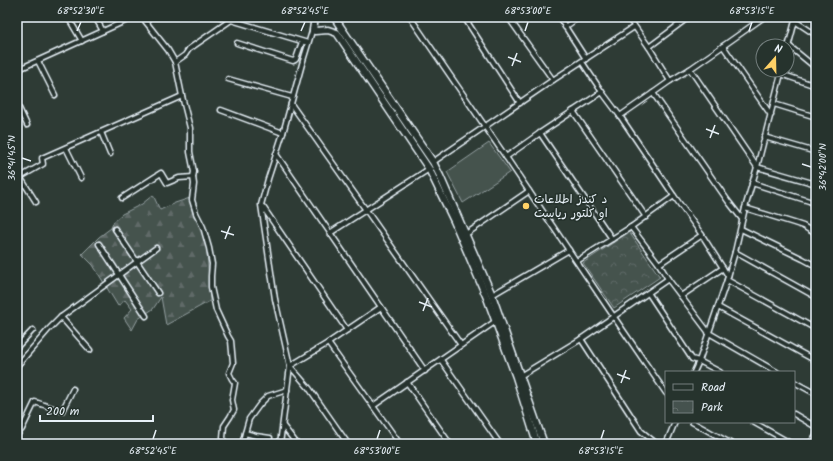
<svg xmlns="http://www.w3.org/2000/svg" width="833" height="461" viewBox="0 0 833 461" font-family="Kalam,'Playpen Sans Arabic',sans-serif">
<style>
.green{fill:#45524e;stroke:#96a2a3}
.forest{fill:url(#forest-firs);stroke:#96a2a3}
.park{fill:url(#park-crowns);stroke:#96a2a3}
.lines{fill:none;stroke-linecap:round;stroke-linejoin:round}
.street-casing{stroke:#e8f1f8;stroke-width:7}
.secondary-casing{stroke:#e8f1f8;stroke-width:9}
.street{stroke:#26332d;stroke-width:4}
.secondary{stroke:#26332d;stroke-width:6}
.ticks{fill:none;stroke:#e8f1f8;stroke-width:1.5}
.poi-dot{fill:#ffd166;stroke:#26332d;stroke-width:1.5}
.labels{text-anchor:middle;stroke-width:3.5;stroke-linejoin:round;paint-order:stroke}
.poi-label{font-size:12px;fill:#e8f1f8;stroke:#26332d;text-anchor:start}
.neatline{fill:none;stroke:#e8f1f8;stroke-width:1.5}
.ticks-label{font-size:10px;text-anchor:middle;fill:#e8f1f8}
</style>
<defs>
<pattern id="forest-firs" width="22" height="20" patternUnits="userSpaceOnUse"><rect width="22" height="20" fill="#45524e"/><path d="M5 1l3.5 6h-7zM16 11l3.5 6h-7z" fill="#606b68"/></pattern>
<pattern id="park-crowns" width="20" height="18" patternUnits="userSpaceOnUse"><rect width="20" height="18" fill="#45524e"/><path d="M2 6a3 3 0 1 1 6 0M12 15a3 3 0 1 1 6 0" fill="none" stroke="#606b68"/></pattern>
</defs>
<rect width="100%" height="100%" fill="#2e3b35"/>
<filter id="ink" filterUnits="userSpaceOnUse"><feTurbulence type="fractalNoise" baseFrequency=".025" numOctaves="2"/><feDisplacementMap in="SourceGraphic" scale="8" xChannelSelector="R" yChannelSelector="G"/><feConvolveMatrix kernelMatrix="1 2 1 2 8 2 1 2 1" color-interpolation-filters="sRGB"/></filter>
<g filter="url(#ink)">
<polygon class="green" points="489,143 510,172 463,203 447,172"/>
<polygon class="forest" points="153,195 160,210 175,203 190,198 193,215 202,228 207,250 210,301 166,325 161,297 153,309 138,319 132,330 124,318 132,309 125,300 118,306 93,265 82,254 99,237 111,228 114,221 122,214 142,204"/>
<polygon class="park" points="629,232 660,277 614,308 583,263"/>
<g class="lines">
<defs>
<g id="street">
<polyline points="95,17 103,31"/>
<polyline points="142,17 168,50 175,62 182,96 190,128 190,152 194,172 193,177 194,184 192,200 196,213 203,227 209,248 212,264 211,276 211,287 216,310 228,336 231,341 233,363 229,373 232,379 235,383 232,400 234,410 230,417 224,426 223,438 224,444"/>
<polyline points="221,17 308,43"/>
<polyline points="410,17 506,157 614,317 666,393"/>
<polyline points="464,17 520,103"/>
<polyline points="508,17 553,80"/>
<polyline points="559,17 586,59"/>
<polyline points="628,17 649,47 670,81"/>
<polyline points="69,19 82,41"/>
<polyline points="795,21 816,35"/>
<polyline points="565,27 579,17"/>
<polyline points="237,43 293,61 295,60 296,59 302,42"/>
<polyline points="788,45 816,68"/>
<polyline points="723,46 771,115"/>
<polyline points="649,47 689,17"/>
<polyline points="787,51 796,17"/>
<polyline points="38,61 55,95"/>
<polyline points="175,62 185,55 189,49 231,20"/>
<polyline points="582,62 602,92"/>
<polyline points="690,69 757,167 816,184"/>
<polyline points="17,70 134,17"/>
<polyline points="781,74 816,86"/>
<polyline points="228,79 292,97"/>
<polyline points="653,93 728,201 742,219"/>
<polyline points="17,104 27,125"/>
<polyline points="291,104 366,210 461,345"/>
<polyline points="774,104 816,117"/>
<polyline points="221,110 283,133"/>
<polyline points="573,111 646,217"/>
<polyline points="620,116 653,93 670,81 690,69 723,46 764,17"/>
<polyline points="101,132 110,154"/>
<polyline points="540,133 612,239"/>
<polyline points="764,137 816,152"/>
<polyline points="66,148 81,178"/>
<polyline points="276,154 425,371"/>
<polyline points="506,157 540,133 602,92 620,116 674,196 702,235 728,276"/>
<polyline points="433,162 553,80 634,27"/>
<polyline points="17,172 36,202"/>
<polyline points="17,179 43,164 42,158 182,96"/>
<polyline points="752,183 809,201 816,204"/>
<polyline points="122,198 161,173 167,183 179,178 193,177"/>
<polyline points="263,207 347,330"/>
<polyline points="745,208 794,223 803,226 816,234"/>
<polyline points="631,227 659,264 668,279 709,333 777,372"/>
<polyline points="115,229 158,293"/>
<polyline points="741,229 803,259 816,266"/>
<polyline points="330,233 429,169"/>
<polyline points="466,234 529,191"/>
<polyline points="99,244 146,316"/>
<polyline points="735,252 816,297"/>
<polyline points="577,261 631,227 674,196"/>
<polyline points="659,264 702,235"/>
<polyline points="727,280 816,329"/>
<polyline points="649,294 692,359 699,361 720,372"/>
<polyline points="492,295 569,250"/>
<polyline points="681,296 723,268"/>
<polyline points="718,307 816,361"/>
<polyline points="61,317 90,350"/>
<polyline points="581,339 641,431 657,444"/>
<polyline points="328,343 400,444"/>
<polyline points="17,347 33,330"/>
<polyline points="441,360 500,444"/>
<polyline points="17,366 49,329 61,317 156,248"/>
<polyline points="694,372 699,361 727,280 735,252 745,208 757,167 782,70"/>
<polyline points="520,376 581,339 668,279"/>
<polyline points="407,382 450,444"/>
<polyline points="794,382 816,394"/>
<polyline points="373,406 496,321"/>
<polyline points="794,414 816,427"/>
<polyline points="692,422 732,444"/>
<polyline points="753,422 792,444"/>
<polyline points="283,426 297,444"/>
<polyline points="245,433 256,436 270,438"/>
<polyline points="17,435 22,429 35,402 62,411 73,389"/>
<polyline points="242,444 249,419 260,404 268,396 287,390"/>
<polyline points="280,444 290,366 275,299 261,205 268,179 283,133 302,64 313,28"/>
<polyline points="348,444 309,388 290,366 328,343 381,307"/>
<polyline points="666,444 675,422"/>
<polyline points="810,444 816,435"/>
</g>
<g id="secondary">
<polyline points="315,17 313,30 315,31 328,30 337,33 429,169 454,221 487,298 516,377 537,444"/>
<polyline points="334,17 342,29 433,162 440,176 492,295 544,444"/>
</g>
</defs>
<use href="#street" class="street-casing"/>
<use href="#secondary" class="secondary-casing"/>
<use href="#street" class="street"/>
<use href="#secondary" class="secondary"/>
</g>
</g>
<path class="ticks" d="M77 31 81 22M301 31 305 22M525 31 528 22M749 31 752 22M508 57 521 62M512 66 517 53M706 129 719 134M710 138 715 125M22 158 31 161M802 164 811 167M221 231 234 235M225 239 230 226M419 302 432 307M423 311 428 298M617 374 630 379M621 383 626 370M153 439 156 430M377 439 380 430M601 439 604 430"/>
<circle class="poi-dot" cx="526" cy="206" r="4"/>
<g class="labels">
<g class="poi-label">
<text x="534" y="203">د کندز اطلاعات<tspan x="534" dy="14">او کلتور ریاست</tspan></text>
</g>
</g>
<rect width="833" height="461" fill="none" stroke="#26332d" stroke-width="44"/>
<rect x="665" y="371" width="130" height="52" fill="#26332d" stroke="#747f7e"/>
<rect x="673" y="384" width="20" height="6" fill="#26332d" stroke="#747f7e"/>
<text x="701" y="391" font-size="12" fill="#e8f1f8">Road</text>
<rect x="673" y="401" width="20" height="12" fill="url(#park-crowns)" stroke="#747f7e"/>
<text x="701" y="411" font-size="12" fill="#e8f1f8">Park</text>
<g transform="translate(775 58) rotate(20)"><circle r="19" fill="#26332d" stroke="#747f7e"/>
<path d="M0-3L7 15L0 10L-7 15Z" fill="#ffd166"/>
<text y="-6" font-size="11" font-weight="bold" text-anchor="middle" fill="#e8f1f8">N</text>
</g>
<path d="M40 415v6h113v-6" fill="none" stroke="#e8f1f8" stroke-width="2"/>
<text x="46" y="415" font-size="12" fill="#e8f1f8" stroke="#26332d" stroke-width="3" paint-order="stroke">200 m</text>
<rect x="22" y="22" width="789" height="417" class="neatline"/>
<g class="ticks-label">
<text x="81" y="14">68°52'30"E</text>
<text x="305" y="14">68°52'45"E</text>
<text x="528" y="14">68°53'00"E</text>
<text x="752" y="14">68°53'15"E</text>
<text transform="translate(11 158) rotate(-90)" y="4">36°41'45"N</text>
<text transform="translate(822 167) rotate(-90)" y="4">36°42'00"N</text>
<text x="153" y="454">68°52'45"E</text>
<text x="377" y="454">68°53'00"E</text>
<text x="601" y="454">68°53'15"E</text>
</g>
</svg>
